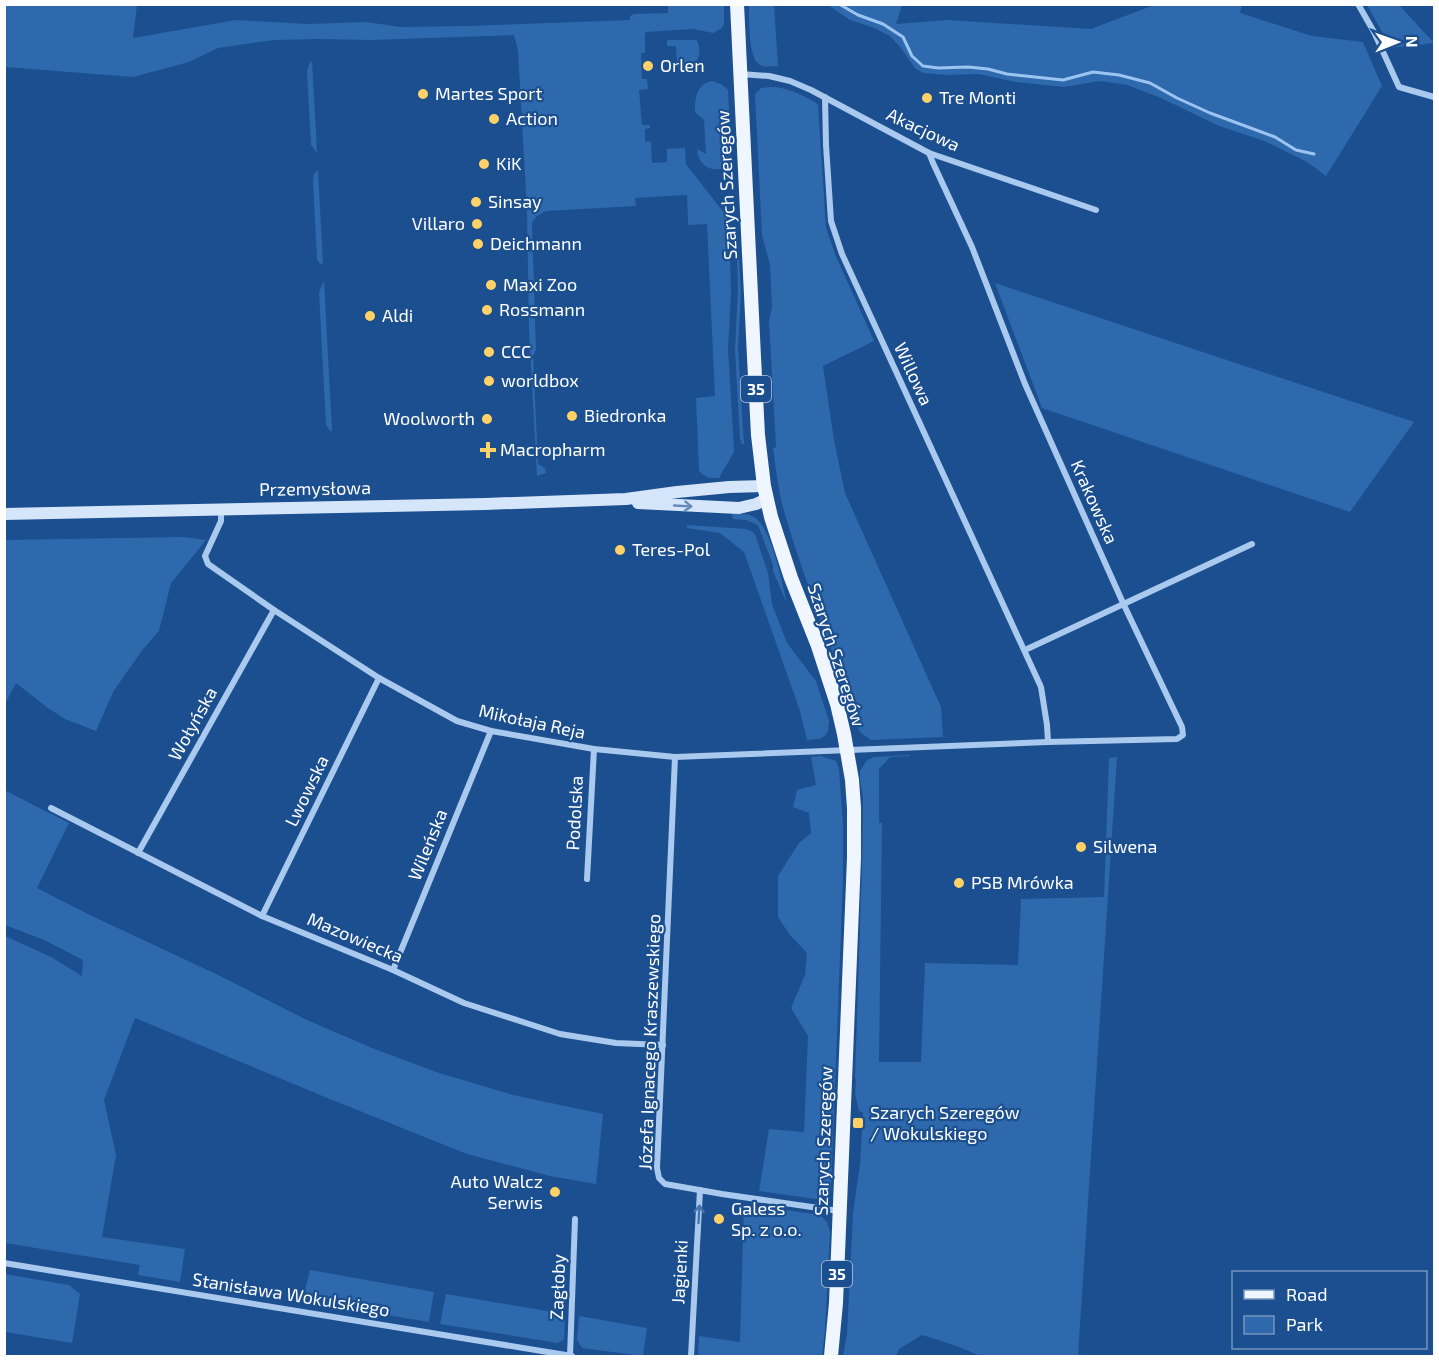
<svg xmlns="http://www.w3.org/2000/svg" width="1439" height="1361" viewBox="0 0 1439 1361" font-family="'Exo 2',sans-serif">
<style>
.green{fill:#2e69ad}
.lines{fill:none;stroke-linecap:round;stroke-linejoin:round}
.stream{stroke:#9cc4f0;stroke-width:3}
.street{stroke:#a9c9ee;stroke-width:6}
.secondary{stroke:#d6e6fa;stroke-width:12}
.primary{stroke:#f0f6ff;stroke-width:14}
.oneway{stroke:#668bba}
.oneway2{stroke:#4674ac}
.poi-dot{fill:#ffd166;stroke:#1b4f8f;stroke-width:2}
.labels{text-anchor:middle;stroke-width:4.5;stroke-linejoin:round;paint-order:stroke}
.shield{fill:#1b4f8f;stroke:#bbcadd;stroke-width:1.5}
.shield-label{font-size:16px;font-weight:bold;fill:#fff}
.poi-label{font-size:18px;fill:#fff;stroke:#1b4f8f;text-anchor:start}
.street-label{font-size:18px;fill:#fff;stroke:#1b4f8f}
</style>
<rect width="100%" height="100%" fill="#1b4f8f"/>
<g class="green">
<path d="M4 5H137L133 38 236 20 307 24 366 22 401 27 470 26 630 20V16L634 14 668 13V5H724V24L722 28 713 33 693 29 646 32 645 35V53H641L642 79H647L648 89 639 90 642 125H650V128L645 129V142L651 141 652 163 667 162V149L685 148 686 164 728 218 729 221 731 292 728 348 734 449V452L719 478C709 478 706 478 699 471L696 398 715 396 707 224 688 225 687 195 635 198 636 206 547 211C540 214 535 216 532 223L536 350 533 356 538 464 545 468 546 473 537 476 529 329 527 211 518 50 514 35 371 40 318 39 274 40 218 48 189 62 133 77 5 67Z"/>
<path d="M749 5H774L778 66C772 66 764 68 759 64 748 58 749 17 749 5Z"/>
<polygon points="1166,5 1242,5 1240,13 1312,36 1363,42 1382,86 1326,176 1307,162 1279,148 1264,141 1219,126 1161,98 1127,85 1100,81 1064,87 1016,82 978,74 948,75 923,73 915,68 901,48 890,36 872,27 850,20 828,5 902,5 896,24 947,20 1091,29 1154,5"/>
<polygon points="1367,5 1399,5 1434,43 1391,48"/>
<path d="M667 40H696L698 42C704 68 688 66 669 68L668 63 677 62 676 46H667Z"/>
<polygon points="312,61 317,152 317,153 311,145 307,71 309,64"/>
<path d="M712 81 721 84 728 90 731 165C715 174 699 169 697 149L706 154 704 120 695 112C695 98 696 84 712 81Z"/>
<path d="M770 87C789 87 802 95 818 104L826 228 835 254 874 341 823 366 834 440 845 493 941 707 943 737 871 740 861 733 858 728C836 655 805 585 784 511 778 490 776 469 773 448L776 447 769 321 772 307 770 265 762 235 755 94 761 88Z"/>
<polygon points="318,170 323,264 319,263 317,259 313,181 314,174"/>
<polygon points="736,236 738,239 741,294 738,347 744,444 742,444 740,439 735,351 738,287"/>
<polygon points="324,281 332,431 330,431 326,425 319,292"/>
<polygon points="995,283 1414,422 1350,512 1042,408"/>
<path d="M732 513C739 514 748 513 754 517 772 528 782 583 787 604L773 571V565L758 525 746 520 733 519Z"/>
<polygon points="687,525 746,529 751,531 755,534 768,573 772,604 787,643 816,681 829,721 828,731 825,736 819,739 807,740 800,711 744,552 720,533 687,528"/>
<polygon points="183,537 206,540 171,583 159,631 143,649 113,692 96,731 65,719 48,708 16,683 5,704 5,540"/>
<polygon points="909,755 910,756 890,757 879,769 879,823 882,823 879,1062 921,1062 925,963 1018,965 1021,899 1104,897 1109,758 1117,757 1078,1356 981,1356 951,1344 922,1335 899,1349 896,1356 843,1356 847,1334 853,1213 860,1164 863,1113 859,1111 855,1094 856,1079 855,1078 862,865 863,797 860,780 860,771 867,760 874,757"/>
<path d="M821 756 836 761 839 770 843 824V879L831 1189C830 1195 829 1198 823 1200L759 1191 769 1129 804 1132 808 1036 791 1008 805 975 807 953 789 934 778 917V876L799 843 811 833 809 813 793 807 797 790 816 785 811 757Z"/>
<polygon points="4,790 69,823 37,888 92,916 218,975 307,1020 372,1048 439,1073 513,1095 603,1114 596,1184 550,1176 467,1154 325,1097 135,1018 104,1100 116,1155 102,1237 185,1249 180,1282 138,1275 140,1265 5,1243 5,936 51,957 82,976 83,960 44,940 5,925"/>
<polygon points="744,1204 820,1215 827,1222 830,1232 825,1331 822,1356 698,1356 699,1336 740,1342"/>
<polygon points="310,1270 434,1292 429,1322 302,1301"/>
<polygon points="5,1274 69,1285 80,1294 72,1343 5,1332"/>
<polygon points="446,1294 565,1314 564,1340 557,1343 440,1324"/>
<polygon points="579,1316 647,1328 643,1356 582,1348 577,1340"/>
</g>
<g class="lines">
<polyline class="stream" points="839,4 858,15 883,24 903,37 912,56 923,66 938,68 968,67 988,69 1007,74 1063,80 1093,72 1119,75 1150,83 1177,98 1210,113 1275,137 1296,150 1314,154"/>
<g class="street">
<polyline points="1358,4 1374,32 1399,87 1434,97"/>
<polyline points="741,74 769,76 790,81 811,90 929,153 1096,210"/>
<polyline points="825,97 826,145 831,221 842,254 1041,687 1047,725 1048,742 1177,739 1183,735 1182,727 1123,603 1025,384 972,247 933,163 929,153"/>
<polyline points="221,509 221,521 205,556 208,564 274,610 379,678 457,721 491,731 594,749 675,757 1048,742"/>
<polyline points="1025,650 1252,544"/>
<polyline points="675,757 657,1168 659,1178 665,1184 722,1194 839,1211"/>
<polyline points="51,808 262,916 393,970 464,1003 560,1034 616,1043 663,1045"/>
<polyline points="138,853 274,610"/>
<polyline points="587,879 594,749"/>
<polyline points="262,916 379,678"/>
<polyline points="393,970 491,731"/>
<polyline points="4,1263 572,1356"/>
<polyline points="570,1356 575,1219"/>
<polyline points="691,1356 700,1190"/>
</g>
<g class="secondary">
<polyline points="638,503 739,508 756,504 767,499"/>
<polyline points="4,514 485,504 626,499 677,492 729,487 764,486"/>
</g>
<polyline class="primary" points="737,4 754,357 758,435 764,486 771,517 791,578 818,646 837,704 844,734 852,780 854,808 854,858 836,1303 831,1356"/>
</g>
<defs><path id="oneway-shaft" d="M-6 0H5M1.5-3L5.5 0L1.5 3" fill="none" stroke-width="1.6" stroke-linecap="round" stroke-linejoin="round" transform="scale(1.5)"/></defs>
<use class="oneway" href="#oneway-shaft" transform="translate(683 506) rotate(3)"/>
<use class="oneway2" href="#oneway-shaft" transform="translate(699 1214) rotate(-87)"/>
<g class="poi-dot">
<circle cx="648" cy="66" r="6"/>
<circle cx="423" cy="94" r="6"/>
<circle cx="927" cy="98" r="6"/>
<circle cx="494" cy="119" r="6"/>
<circle cx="484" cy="164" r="6"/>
<circle cx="476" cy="202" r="6"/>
<circle cx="477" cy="224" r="6"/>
<circle cx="478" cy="244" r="6"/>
<circle cx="491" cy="285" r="6"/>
<circle cx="487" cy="310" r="6"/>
<circle cx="370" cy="316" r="6"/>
<circle cx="489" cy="352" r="6"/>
<circle cx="489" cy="381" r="6"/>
<circle cx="572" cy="416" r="6"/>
<circle cx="487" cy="419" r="6"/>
<path d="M485 441h6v6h6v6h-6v6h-6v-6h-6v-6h6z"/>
<circle cx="620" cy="550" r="6"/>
<circle cx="1081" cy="847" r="6"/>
<circle cx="959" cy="883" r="6"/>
<rect x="852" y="1117" width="12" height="12" rx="3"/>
<circle cx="555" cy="1192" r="6"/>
<circle cx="719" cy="1219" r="6"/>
</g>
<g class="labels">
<g class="shield">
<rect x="741" y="376" width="30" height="26" rx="4.5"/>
<rect x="822" y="1261" width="30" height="26" rx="4.5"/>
</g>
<g class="shield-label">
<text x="756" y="395">35</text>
<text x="837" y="1280">35</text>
</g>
<g class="poi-label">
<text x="660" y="72">Orlen</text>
<text x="435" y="100">Martes Sport</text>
<text x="939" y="104">Tre Monti</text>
<text x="506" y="125">Action</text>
<text x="496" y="170">KiK</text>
<text x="488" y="208">Sinsay</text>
<text x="465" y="230" text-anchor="end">Villaro</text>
<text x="490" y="250">Deichmann</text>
<text x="503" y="291">Maxi Zoo</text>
<text x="499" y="316">Rossmann</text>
<text x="382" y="322">Aldi</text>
<text x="501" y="358">CCC</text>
<text x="501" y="387">worldbox</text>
<text x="584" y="422">Biedronka</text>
<text x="475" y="425" text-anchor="end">Woolworth</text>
<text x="500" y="456">Macropharm</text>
<text x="632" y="556">Teres-Pol</text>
<text x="1093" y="853">Silwena</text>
<text x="971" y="889">PSB Mrówka</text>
<text x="870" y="1119">Szarych Szeregów<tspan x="870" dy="21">/ Wokulskiego</tspan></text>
<text x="543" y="1188" text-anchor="end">Auto Walcz<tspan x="543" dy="21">Serwis</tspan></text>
<text x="731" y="1215">Galess<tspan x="731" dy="21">Sp. z o.o.</tspan></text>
</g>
<g class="street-label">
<text transform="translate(923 130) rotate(25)" y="6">Akacjowa</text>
<text transform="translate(727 185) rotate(-93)" y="6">Szarych Szeregów</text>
<text transform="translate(913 374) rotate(65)" y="6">Willowa</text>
<text transform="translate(315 489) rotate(-1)" y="6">Przemysłowa</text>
<text transform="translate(1094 502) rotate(66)" y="6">Krakowska</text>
<text transform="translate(836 655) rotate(72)" y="6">Szarych Szeregów</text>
<text transform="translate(532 722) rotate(12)" y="6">Mikołaja Reja</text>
<text transform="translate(193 724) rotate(-61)" y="6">Wołyńska</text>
<text transform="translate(307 791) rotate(-64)" y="6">Lwowska</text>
<text transform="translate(575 813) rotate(-87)" y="6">Podolska</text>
<text transform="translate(428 845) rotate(-68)" y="6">Wileńska</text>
<text transform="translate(355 938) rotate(23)" y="6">Mazowiecka</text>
<text transform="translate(650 1042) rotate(-88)" y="6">Józefa Ignacego Kraszewskiego</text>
<text transform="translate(824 1141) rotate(-88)" y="6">Szarych Szeregów</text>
<text transform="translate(680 1272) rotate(-87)" y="6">Jagienki</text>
<text transform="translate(558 1287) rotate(-88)" y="6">Zagłoby</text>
<text transform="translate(291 1295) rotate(9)" y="6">Stanisława Wokulskiego</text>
</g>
</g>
<rect width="1439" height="1361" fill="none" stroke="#ffffff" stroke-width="12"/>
<rect x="1232" y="1271" width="195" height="78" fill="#1b4f8f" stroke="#7695bc" stroke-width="1.5"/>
<rect x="1244" y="1290" width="30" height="9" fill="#f0f6ff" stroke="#7695bc" stroke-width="1.5"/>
<text x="1286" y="1301" font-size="18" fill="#ffffff">Road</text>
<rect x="1244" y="1316" width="30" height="18" fill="#2e69ad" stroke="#7695bc" stroke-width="1.5"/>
<text x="1286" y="1331" font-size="18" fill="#ffffff">Park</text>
<g transform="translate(1397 42) rotate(89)" stroke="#1b4f8f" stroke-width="4.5" paint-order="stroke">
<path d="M0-4.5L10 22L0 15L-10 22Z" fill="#ffffff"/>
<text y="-9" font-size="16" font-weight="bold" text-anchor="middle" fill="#ffffff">N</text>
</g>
</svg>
